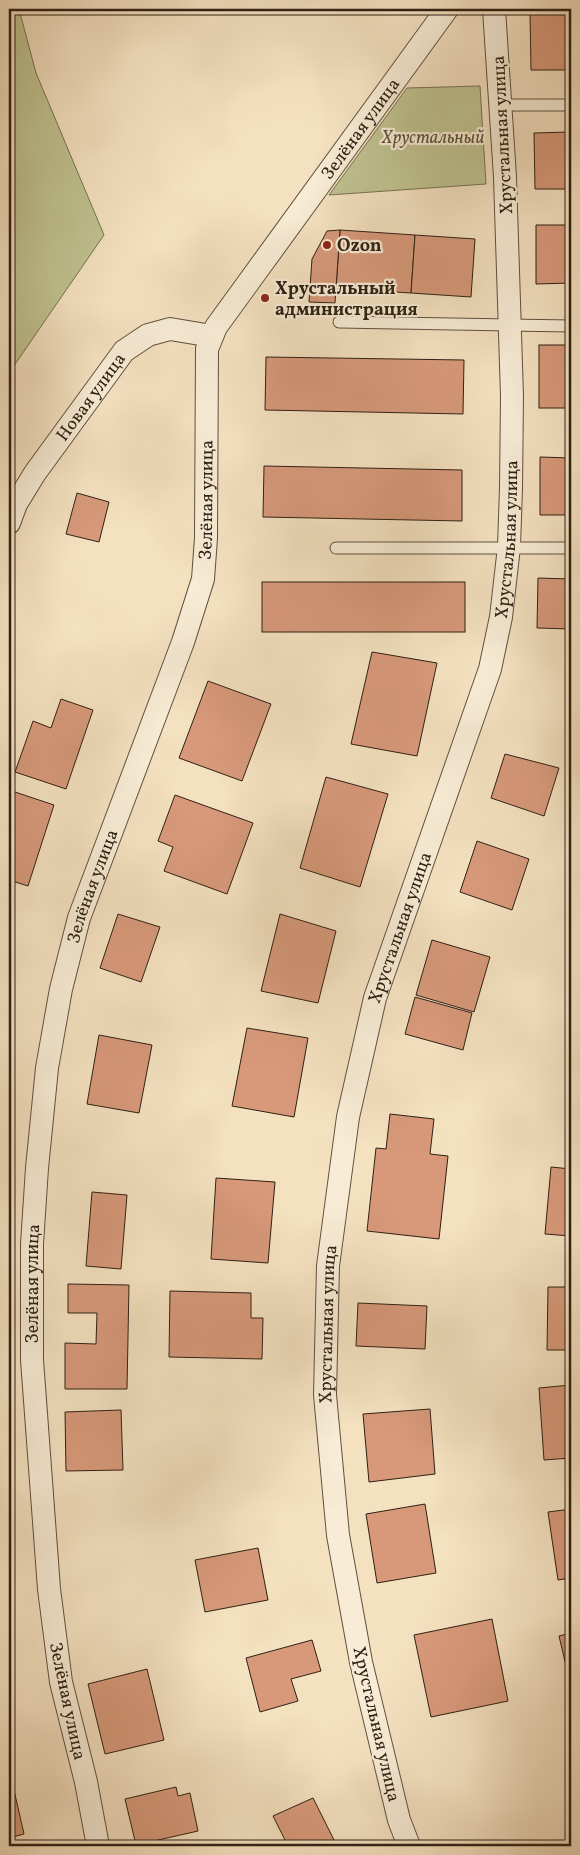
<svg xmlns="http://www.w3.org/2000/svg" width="580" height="1855" viewBox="0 0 580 1855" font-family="Vollkorn,serif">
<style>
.green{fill:#bfc290;stroke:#767152}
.building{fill:#d7997a;stroke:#2e2014}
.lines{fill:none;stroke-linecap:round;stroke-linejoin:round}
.service-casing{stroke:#60503f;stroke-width:13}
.minor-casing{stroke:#60503f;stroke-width:24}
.service{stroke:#f8ecd6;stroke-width:11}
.minor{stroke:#f8ecd6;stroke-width:22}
.poi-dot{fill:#8f2418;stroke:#f8ecd6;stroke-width:2}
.labels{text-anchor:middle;stroke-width:4.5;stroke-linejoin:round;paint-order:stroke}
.street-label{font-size:18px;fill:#2e2014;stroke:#f8ecd6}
.park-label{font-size:18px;font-style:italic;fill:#5a5139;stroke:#f8ecd6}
.poi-label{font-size:18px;font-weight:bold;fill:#2e2014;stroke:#f8ecd6;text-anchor:start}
</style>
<rect width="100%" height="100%" fill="#f4e1c0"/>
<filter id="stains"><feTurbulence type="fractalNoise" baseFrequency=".004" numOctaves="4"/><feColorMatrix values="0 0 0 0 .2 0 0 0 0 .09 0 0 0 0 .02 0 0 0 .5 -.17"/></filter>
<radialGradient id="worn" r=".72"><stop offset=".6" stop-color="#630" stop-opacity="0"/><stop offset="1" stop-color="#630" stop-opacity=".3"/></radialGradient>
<g class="green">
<polygon points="9,9 19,9 36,73 104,235 9,373"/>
<polygon points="480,86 486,184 329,195 407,88"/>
</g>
<g class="building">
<polygon points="571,13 571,70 531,70 530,14"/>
<polygon points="571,132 571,189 535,189 534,133"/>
<polygon points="536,225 571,225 571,283 536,284"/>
<polygon points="340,230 415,235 411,293 336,288"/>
<polygon points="340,230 335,303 309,302 312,259 327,231"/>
<polygon points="415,235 475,239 471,297 411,293"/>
<rect x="539" y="345" width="32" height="63"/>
<polygon points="266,357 464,360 463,414 265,410"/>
<polygon points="540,457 571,458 571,515 540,515"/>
<polygon points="264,466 462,470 462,521 263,517"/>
<polygon points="77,493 109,502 99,542 66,534"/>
<polygon points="538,578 571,579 571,629 537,628"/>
<rect x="262" y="582" width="203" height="50"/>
<polygon points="372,652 437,663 417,756 351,744"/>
<polygon points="208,681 271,704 242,781 179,758"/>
<polygon points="61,699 93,710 66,789 15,772 33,721 51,728"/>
<polygon points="505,754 559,768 544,816 491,798"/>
<polygon points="326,777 388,794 360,887 300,868"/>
<polygon points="9,790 54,805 28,886 9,880"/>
<polygon points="175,795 253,823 227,894 164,871 173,847 158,841"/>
<polygon points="477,841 529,859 512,910 460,892"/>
<polygon points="118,914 160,927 141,982 100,968"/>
<polygon points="280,914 336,931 318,1003 261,991"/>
<polygon points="432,940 490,957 474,1012 416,995"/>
<polygon points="415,997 472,1013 463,1050 405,1034"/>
<polygon points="247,1028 308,1038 294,1117 232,1106"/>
<polygon points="99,1035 152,1045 139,1113 87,1104"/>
<polygon points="390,1114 434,1119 430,1154 448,1156 439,1239 367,1231 376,1148 386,1149"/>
<polygon points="551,1167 571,1169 571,1236 545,1234"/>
<polygon points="216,1178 275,1182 268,1263 211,1259"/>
<polygon points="92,1192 127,1195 121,1269 86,1266"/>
<polygon points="68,1284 129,1285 127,1389 65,1389 65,1343 96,1344 97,1313 68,1313"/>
<polygon points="548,1287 571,1287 571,1350 547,1350"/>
<polygon points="170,1291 251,1293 251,1318 263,1318 262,1359 169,1357"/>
<polygon points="358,1303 427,1306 425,1349 356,1346"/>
<polygon points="571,1385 571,1458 544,1460 539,1388"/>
<polygon points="430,1409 435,1474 369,1482 363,1414"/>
<polygon points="121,1410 123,1470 66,1471 65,1412"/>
<polygon points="425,1504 436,1573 377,1583 366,1514"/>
<polygon points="571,1509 571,1578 558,1580 548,1512"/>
<polygon points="258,1548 268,1600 205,1612 195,1560"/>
<polygon points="492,1619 508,1701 431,1717 414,1635"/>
<polygon points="571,1633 571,1687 559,1636"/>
<polygon points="312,1640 321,1671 291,1679 298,1701 260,1712 246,1658"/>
<polygon points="147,1669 164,1740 105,1754 88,1684"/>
<polygon points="9,1768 24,1834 9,1838"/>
<polygon points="176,1787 178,1796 190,1793 198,1831 136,1845 125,1799"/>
<polygon points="313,1798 337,1846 288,1846 273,1816"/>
</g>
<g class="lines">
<defs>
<g id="service">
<polyline points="500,105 571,105"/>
<polyline points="339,322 571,326"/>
<polyline points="336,548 571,548"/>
</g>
<g id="minor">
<path id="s1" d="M9 523 16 504 35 473 124 351 148 335 170 329 212 336"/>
<path id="s2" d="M98 1846 86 1782 61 1682 49 1589 32 1360V1244L37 1168 47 1068 61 989 79 918 183 642 203 579 206 538 207 349 216 327 447 9"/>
<path id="s3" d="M409 1846 399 1820 361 1662 338 1535 325 1395 328 1266 348 1117 375 998 490 669 501 617 509 547 511 488 512 396 505 177 494 9"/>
</g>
</defs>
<use href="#service" class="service-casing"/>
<use href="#minor" class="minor-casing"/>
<use href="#service" class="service"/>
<use href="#minor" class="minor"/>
</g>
<g class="poi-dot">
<circle cx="327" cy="245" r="5"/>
<circle cx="265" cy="298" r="5"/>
</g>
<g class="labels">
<g class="street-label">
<text dy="6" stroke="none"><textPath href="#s2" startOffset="1798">Зелёная улица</textPath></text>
<text transform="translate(502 135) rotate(-93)" y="6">Хрустальная улица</text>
<text dy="6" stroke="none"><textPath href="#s1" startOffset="151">Новая улица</textPath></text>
<text dy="6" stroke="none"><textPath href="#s2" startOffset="1378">Зелёная улица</textPath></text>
<text dy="6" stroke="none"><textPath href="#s3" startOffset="1341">Хрустальная улица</textPath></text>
<text dy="6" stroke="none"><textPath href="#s2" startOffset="972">Зелёная улица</textPath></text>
<text dy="6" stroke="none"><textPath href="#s3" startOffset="936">Хрустальная улица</textPath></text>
<text dy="6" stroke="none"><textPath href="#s2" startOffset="568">Зелёная улица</textPath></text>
<text dy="6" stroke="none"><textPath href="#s3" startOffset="531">Хрустальная улица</textPath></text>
<text transform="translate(68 1701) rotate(78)" y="6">Зелёная улица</text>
<text transform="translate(377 1724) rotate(77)" y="6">Хрустальная улица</text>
</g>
<g class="park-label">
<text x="433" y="143">Хрустальный</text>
</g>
<g class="poi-label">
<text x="337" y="251">Ozon</text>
<text x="275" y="294">Хрустальный<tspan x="275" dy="21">администрация</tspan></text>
</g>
</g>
<rect width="580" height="1855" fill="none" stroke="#f4e1c0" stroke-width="30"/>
<rect x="10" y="10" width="560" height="1835" fill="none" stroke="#2e2014" stroke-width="2.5"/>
<rect x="15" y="15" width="550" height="1825" fill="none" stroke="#2e2014"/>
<rect width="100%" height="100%" filter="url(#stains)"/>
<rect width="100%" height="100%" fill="url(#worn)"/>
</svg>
